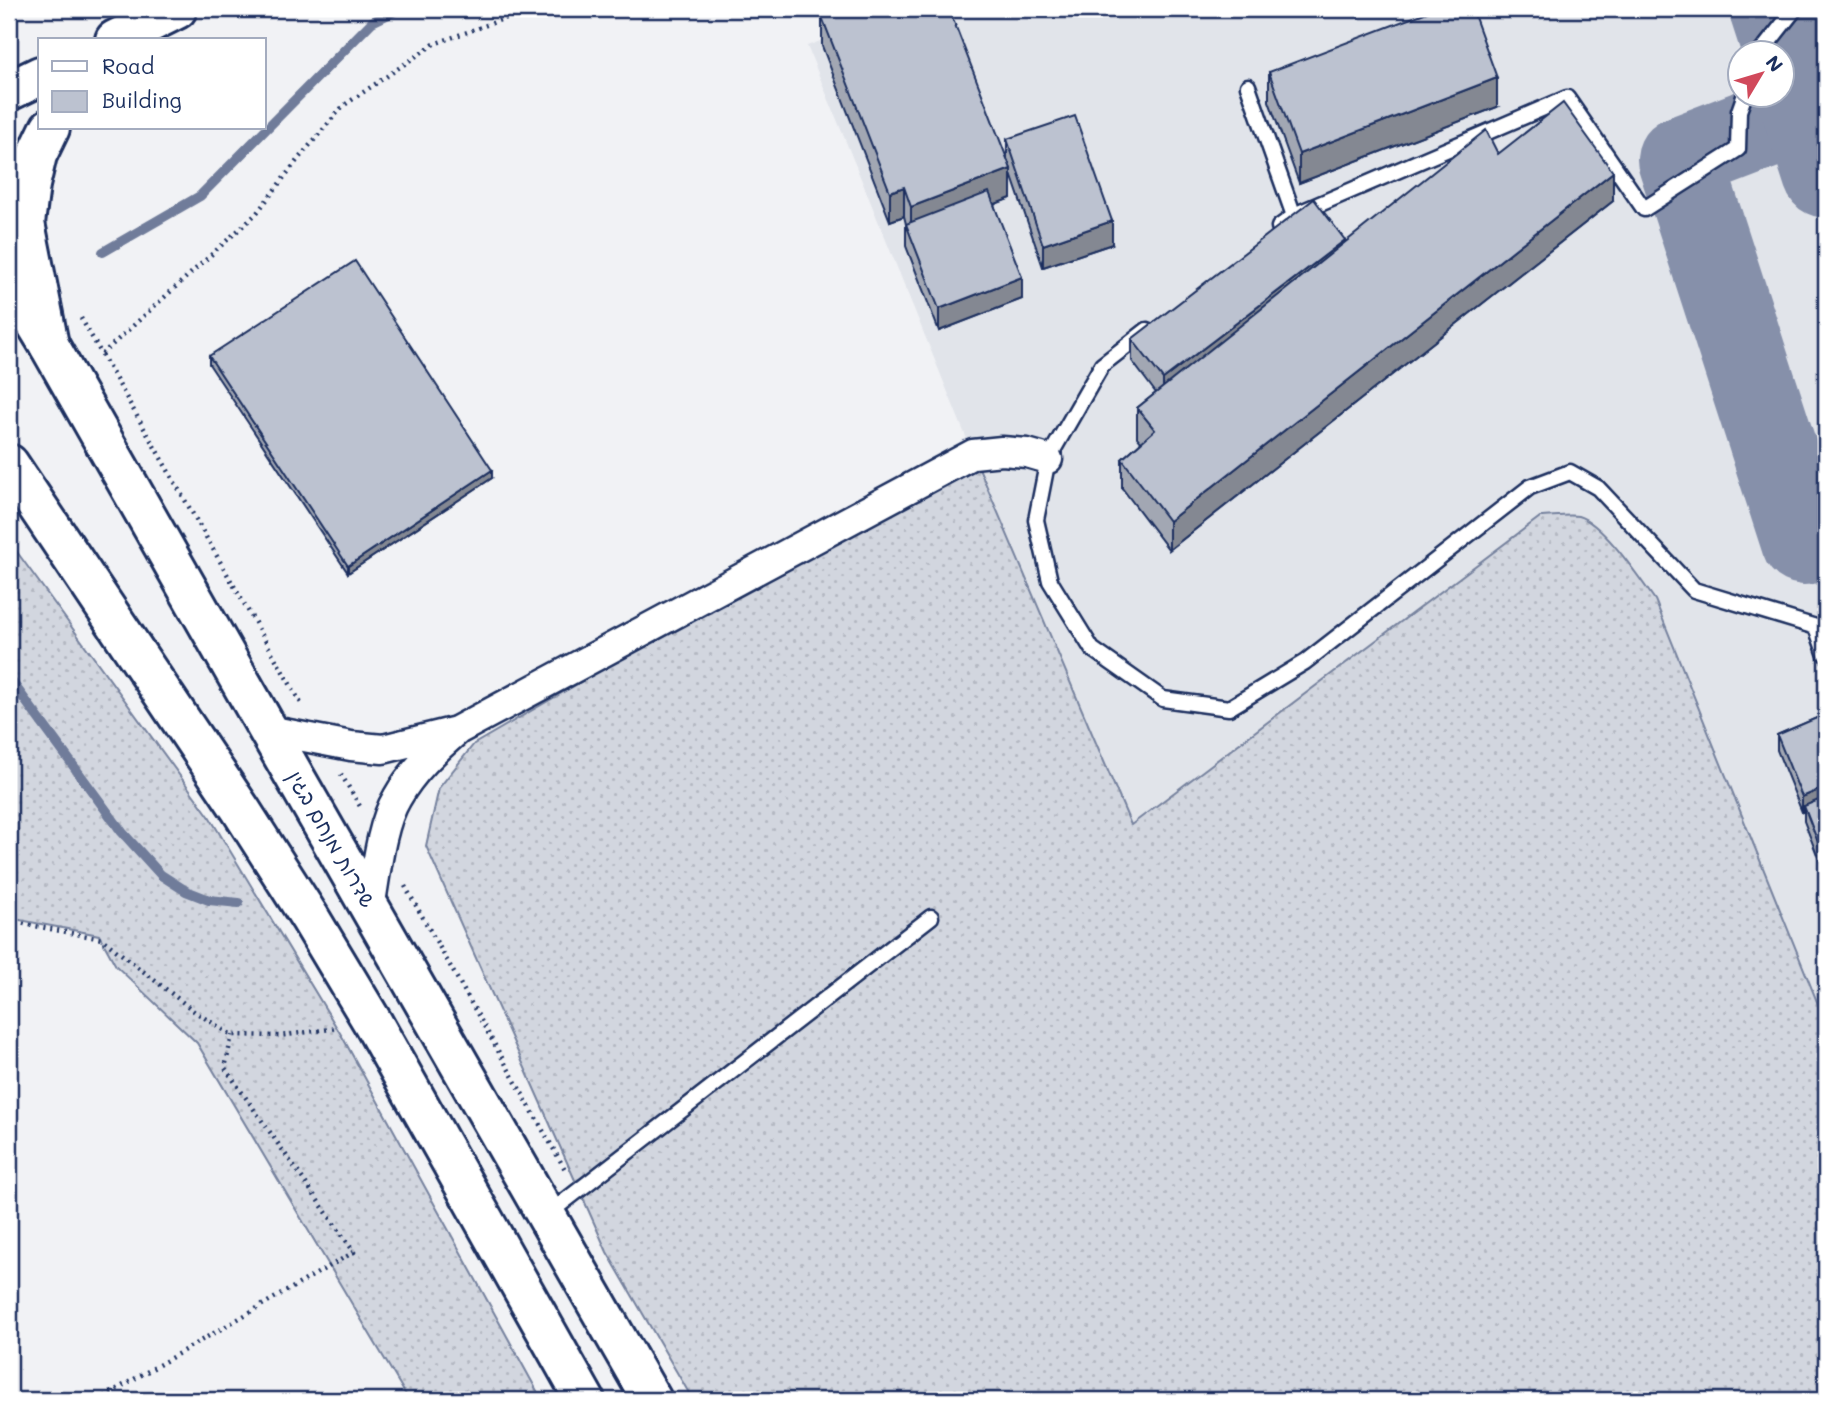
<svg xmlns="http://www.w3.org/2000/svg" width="1835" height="1409" viewBox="0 0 1835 1409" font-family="Mali,'Playpen Sans Hebrew',sans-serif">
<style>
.built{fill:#e1e4ea;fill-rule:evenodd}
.grass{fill:url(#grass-dots);stroke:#76829e;stroke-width:2}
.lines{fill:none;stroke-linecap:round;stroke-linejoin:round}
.stream{stroke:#707c9a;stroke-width:10}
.taxiway{stroke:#8690aa;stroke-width:86}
.lane-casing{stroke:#1b2f5e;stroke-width:19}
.street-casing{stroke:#1b2f5e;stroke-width:33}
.secondary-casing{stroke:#1b2f5e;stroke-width:44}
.highway-casing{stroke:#1b2f5e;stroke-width:44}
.path{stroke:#1b2f5e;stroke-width:4.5;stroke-dasharray:2 5;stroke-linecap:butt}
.lane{stroke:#fff;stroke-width:14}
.street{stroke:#fff;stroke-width:28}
.secondary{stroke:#fff;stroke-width:38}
.highway{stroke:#fff;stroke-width:38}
.wall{fill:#a2a7b3;stroke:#1b2f5e;stroke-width:2}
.shaded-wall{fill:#848892;stroke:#1b2f5e;stroke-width:2}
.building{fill:#bcc2d0;stroke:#1b2f5e;stroke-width:2}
.labels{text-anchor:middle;stroke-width:6;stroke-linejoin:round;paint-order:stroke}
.street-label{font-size:21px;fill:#1b2f5e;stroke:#fff}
</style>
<defs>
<pattern id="grass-dots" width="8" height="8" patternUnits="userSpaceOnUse" patternTransform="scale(1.75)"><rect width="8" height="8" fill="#d2d6df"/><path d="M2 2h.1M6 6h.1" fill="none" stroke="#b4b8c2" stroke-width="1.8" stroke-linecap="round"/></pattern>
</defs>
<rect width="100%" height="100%" fill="#f1f2f5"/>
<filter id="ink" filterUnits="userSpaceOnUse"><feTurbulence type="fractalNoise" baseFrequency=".0143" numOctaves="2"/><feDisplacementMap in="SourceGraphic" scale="14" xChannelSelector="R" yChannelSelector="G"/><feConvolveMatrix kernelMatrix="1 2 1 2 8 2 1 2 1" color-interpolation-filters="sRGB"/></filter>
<g filter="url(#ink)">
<path class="built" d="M905 9H1826V1024L1655 600 1626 560 1600 530 1540 518 1130 826 973 454 807 46ZM1741 52H1783V94H1741Z"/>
<g class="grass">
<path d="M973 454 1131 825 1540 517C1550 517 1570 514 1578 516 1603 523 1640 579 1655 600L1826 1024V1400H693L607 1252 426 846 439 788 474 744Z"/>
<polygon points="9,541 209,816 343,1038 542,1400 409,1400 197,1043 116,966 99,935 9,918"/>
</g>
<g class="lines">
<g class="stream">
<polyline points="103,252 200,196 372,22 399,9"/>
<polyline points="9,678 122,832 161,875 186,891 209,900 239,903"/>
</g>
<g class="taxiway">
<polyline points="1772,9 1805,111 1680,159 1804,542 1826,534"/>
<polyline points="1787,55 1826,175"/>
</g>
<defs>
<g id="lane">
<polyline points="1761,52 1795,9"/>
<polyline points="1248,86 1294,216 1279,227"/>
<polyline points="1301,212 1567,98 1644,209 1738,149 1739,111 1745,94"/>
<polyline points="1147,330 1102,365 1048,459 1036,520 1050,581 1092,649 1163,699 1229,708 1305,662 1530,487 1570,472 1598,488 1694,590 1816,627 1826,655"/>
<polyline points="548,1214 931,917"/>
</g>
<g id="street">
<polyline points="268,730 351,746 383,749 452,732"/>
<path d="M370 908C376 875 380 826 397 798 412 771 435 750 458 730L973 454 1002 451 1027 453 1048 459"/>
</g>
<g id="secondary">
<polyline points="9,279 49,345 268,730 652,1400"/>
<polyline points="9,464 241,810 310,918 373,1023 585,1400"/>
</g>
<g id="highway">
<polyline points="115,40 177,9"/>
<polyline points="9,91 40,76"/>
<polyline points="49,345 25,223 30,185 37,155 50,128"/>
</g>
</defs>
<use href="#lane" class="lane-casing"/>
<use href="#street" class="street-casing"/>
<use href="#secondary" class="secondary-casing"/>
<use href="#highway" class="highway-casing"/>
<g class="path">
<polyline points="81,318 302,705"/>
<polyline points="102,354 256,214 299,158 343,106 434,44 531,9"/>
<polyline points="341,774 361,808"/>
<polyline points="405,886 566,1171"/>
<polyline points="9,921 102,939 195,1012 232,1035 279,1036 338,1028"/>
<polyline points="98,1400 354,1252 225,1068 232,1035"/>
</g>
<use href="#lane" class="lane"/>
<use href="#street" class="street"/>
<use href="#secondary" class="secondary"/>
<use href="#highway" class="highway"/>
</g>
<g class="wall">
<polygon points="822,17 1007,158 1007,139 1112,244 1043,267 1011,174 1011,198 994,204 1022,299 939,331 906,246 906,224 904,216 890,221 822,46"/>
<polygon points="1269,72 1497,107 1299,183 1269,101"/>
<polygon points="1498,154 1613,201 1169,550 1122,488 1122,459 1141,442 1137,437 1137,408 1156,393 1132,361 1132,339 1345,242"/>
<polygon points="209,356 492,478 348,573 209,364"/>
<polygon points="1826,714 1826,878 1804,821 1804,811 1802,812 1777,750 1777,735"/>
</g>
<g class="shaded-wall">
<polygon points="1497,78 1497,107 1299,183 1299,154"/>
<polygon points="1011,169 1011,198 911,236 911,207"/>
<polygon points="1613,172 1613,201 1169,550 1169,521"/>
<polygon points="904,187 904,216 890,221 890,192"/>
<polygon points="1112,221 1112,244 1043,267 1043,245"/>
<polygon points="1345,240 1345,262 1163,402 1163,379"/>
<polygon points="1022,277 1022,299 939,331 939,309"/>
<polygon points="492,470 492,478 348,573 348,566"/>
<polygon points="1826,787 1826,802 1804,806 1804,811 1802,812 1802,797"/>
</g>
<g class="building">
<polygon points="842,9 949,9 1011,169 911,207 904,187 890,192 822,17"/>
<polygon points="1435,9 1472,9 1497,78 1299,154 1269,72"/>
<polygon points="1563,103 1613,172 1169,521 1122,459 1155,430 1137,408 1486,130 1498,154"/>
<polygon points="1075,116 1112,221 1043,245 1007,139"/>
<polygon points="989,192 1022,277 939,309 906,224"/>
<polygon points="1314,199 1345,240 1163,379 1132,339"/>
<polygon points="355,261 492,470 348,566 209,356"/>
<polygon points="1826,714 1826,787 1802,797 1777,735"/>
<polygon points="1826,797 1826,863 1804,806"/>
</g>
</g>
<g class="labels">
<g class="street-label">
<text transform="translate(331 839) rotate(60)" y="7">שדרות מנחם בגין</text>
</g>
</g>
<rect width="1835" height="1409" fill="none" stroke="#fff" stroke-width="35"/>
<rect x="18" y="18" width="1800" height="1374" fill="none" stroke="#1b2f5e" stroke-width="2.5" filter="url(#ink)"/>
<rect x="38" y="38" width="228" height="91" fill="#ffffff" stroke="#a4acbf" stroke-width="2"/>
<rect x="52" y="61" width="35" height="10" fill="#ffffff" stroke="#a4acbf" stroke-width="2"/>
<text x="102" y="74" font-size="21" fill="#1b2f5e">Road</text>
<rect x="52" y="91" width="35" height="21" fill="#bcc2d0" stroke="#a4acbf" stroke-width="2"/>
<text x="102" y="108" font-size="21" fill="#1b2f5e">Building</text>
<g transform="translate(1761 74) rotate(52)"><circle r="33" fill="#ffffff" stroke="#a4acbf" stroke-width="2"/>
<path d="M0-5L12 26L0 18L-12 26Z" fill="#d1495b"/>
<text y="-10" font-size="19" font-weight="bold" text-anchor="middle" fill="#1b2f5e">N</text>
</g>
</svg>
